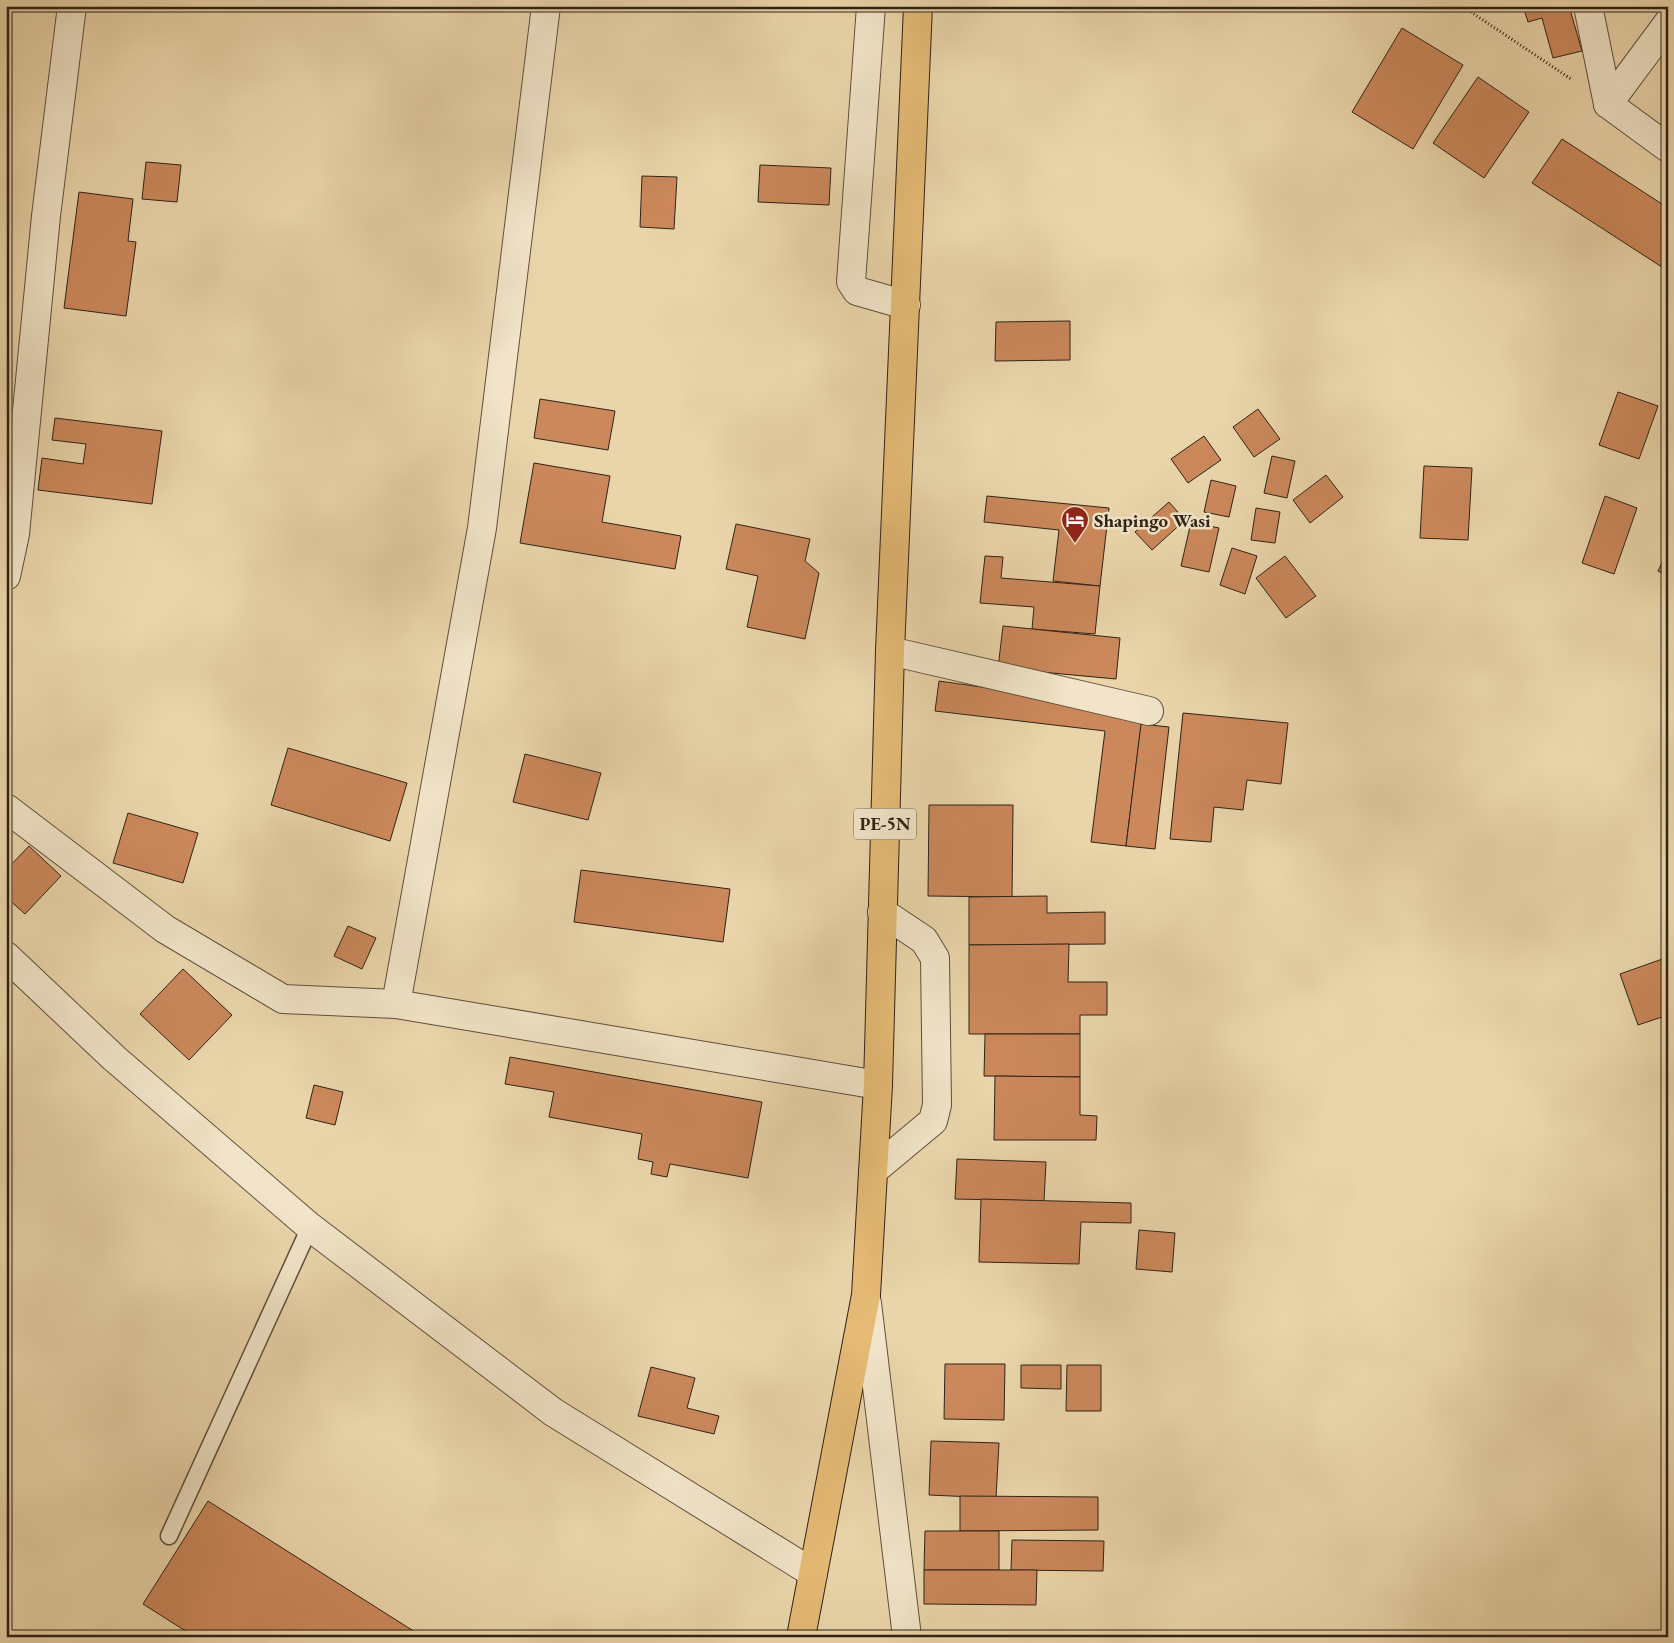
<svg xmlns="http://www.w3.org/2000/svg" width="1674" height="1643" viewBox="0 0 1674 1643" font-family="'EB Garamond',serif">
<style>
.building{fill:#cb885b;stroke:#2f2217}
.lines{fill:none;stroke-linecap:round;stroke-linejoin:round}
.lane-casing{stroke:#5e4f3c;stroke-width:19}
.street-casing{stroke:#5e4f3c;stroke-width:30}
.highway-casing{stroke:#2f2217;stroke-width:30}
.path{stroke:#2f2217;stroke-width:3;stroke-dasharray:1 2.5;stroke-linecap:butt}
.lane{stroke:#f1e4c8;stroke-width:16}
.street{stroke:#f1e4c8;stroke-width:28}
.highway{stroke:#e5ba75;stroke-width:28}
.labels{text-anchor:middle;stroke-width:5;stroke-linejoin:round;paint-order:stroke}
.shield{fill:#f1e4c8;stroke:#695c4c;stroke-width:1}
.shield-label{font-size:18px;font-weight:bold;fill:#2f2217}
.poi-label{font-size:19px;font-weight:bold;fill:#2f2217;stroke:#f1e4c8;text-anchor:start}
</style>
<rect width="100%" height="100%" fill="#ead5aa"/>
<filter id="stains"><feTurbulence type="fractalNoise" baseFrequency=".004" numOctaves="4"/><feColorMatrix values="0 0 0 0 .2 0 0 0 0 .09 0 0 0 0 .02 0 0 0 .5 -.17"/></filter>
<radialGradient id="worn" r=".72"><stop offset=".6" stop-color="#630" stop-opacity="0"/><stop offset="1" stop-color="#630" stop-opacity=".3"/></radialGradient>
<g class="building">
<polygon points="1523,6 1569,6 1582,51 1553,58 1542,18 1528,22"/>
<polygon points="1402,28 1463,65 1413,149 1352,112"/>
<polygon points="1478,77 1529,112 1484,178 1433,143"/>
<polygon points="1562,139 1668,208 1668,271 1532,183"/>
<polygon points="146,162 181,165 177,202 142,199"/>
<polygon points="760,165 831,168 829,205 758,202"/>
<polygon points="642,176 677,177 674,229 640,227"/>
<polygon points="79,192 133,199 128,241 136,242 126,316 64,308"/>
<polygon points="1070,321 1070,360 995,361 996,322"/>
<polygon points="1618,392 1658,406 1639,459 1599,445"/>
<polygon points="540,399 615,411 608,450 534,438"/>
<polygon points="1258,409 1280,439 1254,457 1233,427"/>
<polygon points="55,418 162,431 152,504 38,490 42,458 83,464 86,444 52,440"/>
<polygon points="1204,436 1221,460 1188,483 1171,459"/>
<polygon points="1272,456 1295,461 1287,498 1264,493"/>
<polygon points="534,463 610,476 602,522 681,536 675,569 520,543"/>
<polygon points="1424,466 1472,468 1468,540 1420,538"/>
<polygon points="1326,475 1343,497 1310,523 1293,500"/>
<polygon points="1211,480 1236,486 1229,517 1204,512"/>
<polygon points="987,496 1109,508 1100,586 1053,581 1059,530 984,522"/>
<polygon points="1605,496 1637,508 1614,574 1582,563"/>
<polygon points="1169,502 1185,520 1152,550 1135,532"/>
<polygon points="1256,508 1280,512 1275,543 1251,540"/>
<polygon points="1191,522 1219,528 1209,572 1181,566"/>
<polygon points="736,524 810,539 805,561 819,573 805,639 747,627 758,576 726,569"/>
<polygon points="1232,548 1257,556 1245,594 1220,585"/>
<polygon points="1668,550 1668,576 1658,571"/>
<polygon points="985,556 1003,557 1001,578 1100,586 1095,634 1032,629 1034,607 980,603"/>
<polygon points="1285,556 1316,596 1286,618 1256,578"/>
<polygon points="1003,626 1120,638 1116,679 998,668"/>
<polygon points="939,681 1143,710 1126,846 1091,842 1105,731 935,711"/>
<polygon points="1183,713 1288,723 1281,784 1247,780 1243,810 1214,807 1211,842 1170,839"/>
<polygon points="1141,724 1169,727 1155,849 1126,846"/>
<polygon points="288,748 407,783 390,841 271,805"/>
<polygon points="525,754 601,773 588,820 513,802"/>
<polygon points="929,805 1013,805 1012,897 928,896"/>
<polygon points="128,813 198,833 183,883 113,863"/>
<polygon points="29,846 61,876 25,914 6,897 6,870"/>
<polygon points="581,870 730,889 723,942 574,922"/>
<polygon points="1047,896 1047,913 1105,912 1105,944 969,945 969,897"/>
<polygon points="348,926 376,938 362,969 334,956"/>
<polygon points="1069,944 1068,982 1107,982 1107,1015 1080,1015 1080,1034 969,1034 969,945"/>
<polygon points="1668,957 1668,1015 1638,1025 1620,974"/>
<polygon points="183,969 232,1015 189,1060 140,1014"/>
<polygon points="985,1034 1080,1034 1080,1077 984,1076"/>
<polygon points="510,1057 762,1102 748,1178 670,1164 667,1177 651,1174 653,1162 638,1159 642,1134 549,1117 554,1092 505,1084"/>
<polygon points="995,1076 1080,1077 1080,1115 1097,1116 1096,1140 994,1140"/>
<polygon points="314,1085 343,1092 335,1125 306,1118"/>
<polygon points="957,1159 1046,1162 1044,1201 955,1199"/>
<polygon points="981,1199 1131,1203 1131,1223 1081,1222 1079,1264 979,1262"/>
<polygon points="1139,1230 1175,1233 1172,1272 1136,1269"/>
<polygon points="945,1364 1005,1364 1004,1420 944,1419"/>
<polygon points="1021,1365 1061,1365 1061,1389 1021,1388"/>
<polygon points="1067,1365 1101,1365 1101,1411 1066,1411"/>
<polygon points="651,1367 695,1378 687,1408 719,1416 714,1434 638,1416"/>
<polygon points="931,1441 999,1443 996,1498 929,1495"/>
<polygon points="960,1496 1098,1497 1098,1530 960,1531"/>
<polygon points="208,1501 423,1637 195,1637 143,1604"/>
<polygon points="925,1531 999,1531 999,1570 924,1570"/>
<polygon points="1012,1540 1104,1541 1103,1571 1011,1570"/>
<polygon points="924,1570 1037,1570 1036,1605 924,1604"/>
</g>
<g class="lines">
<defs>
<polyline id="lane" points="169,1536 310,1227"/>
<g id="street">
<polyline points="871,6 851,282 857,291 906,305"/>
<polyline points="1588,6 1608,104"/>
<polyline points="1608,104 1668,23"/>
<polyline points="1608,104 1668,148"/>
<polyline points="6,576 15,534 46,216 72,6"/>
<polyline points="890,651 1149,711"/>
<polyline points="6,808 165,929 283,999 396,1004 878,1085"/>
<polyline points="6,956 114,1058 310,1227 553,1412 813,1573"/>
<polyline points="396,1004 482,528 546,6"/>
<polyline points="873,1171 933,1121 937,1105 935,958 924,940 882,912"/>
<polyline points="867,1303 907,1637"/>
</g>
<polyline id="highway" points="801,1637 866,1295 878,1085 890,651 918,6"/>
</defs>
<use href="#lane" class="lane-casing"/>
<use href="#street" class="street-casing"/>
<use href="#highway" class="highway-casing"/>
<polyline class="path" points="1462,6 1571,79"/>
<use href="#lane" class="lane"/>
<use href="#street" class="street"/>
<use href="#highway" class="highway"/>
</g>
<defs>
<symbol id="hotel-pin" viewBox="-11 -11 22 30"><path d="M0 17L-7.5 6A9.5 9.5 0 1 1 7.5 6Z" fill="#8f2418" stroke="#f1e4c8"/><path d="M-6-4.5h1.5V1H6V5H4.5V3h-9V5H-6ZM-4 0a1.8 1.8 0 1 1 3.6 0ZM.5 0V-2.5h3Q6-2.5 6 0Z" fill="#fff"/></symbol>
</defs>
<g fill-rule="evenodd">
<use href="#hotel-pin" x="1059" y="504" width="32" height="43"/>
</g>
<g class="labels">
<rect class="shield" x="854" y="808.5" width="62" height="31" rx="4"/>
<g class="shield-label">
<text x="885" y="830">PE-5N</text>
</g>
<g class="poi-label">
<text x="1094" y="527">Shapingo Wasi</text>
</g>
</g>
<rect width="1674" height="1643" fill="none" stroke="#ead5aa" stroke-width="25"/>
<rect x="8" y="8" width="1659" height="1628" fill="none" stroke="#2f2217" stroke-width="2.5"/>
<rect x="12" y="12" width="1649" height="1618" fill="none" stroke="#2f2217"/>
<rect width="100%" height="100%" filter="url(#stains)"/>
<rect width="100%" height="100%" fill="url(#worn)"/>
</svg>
